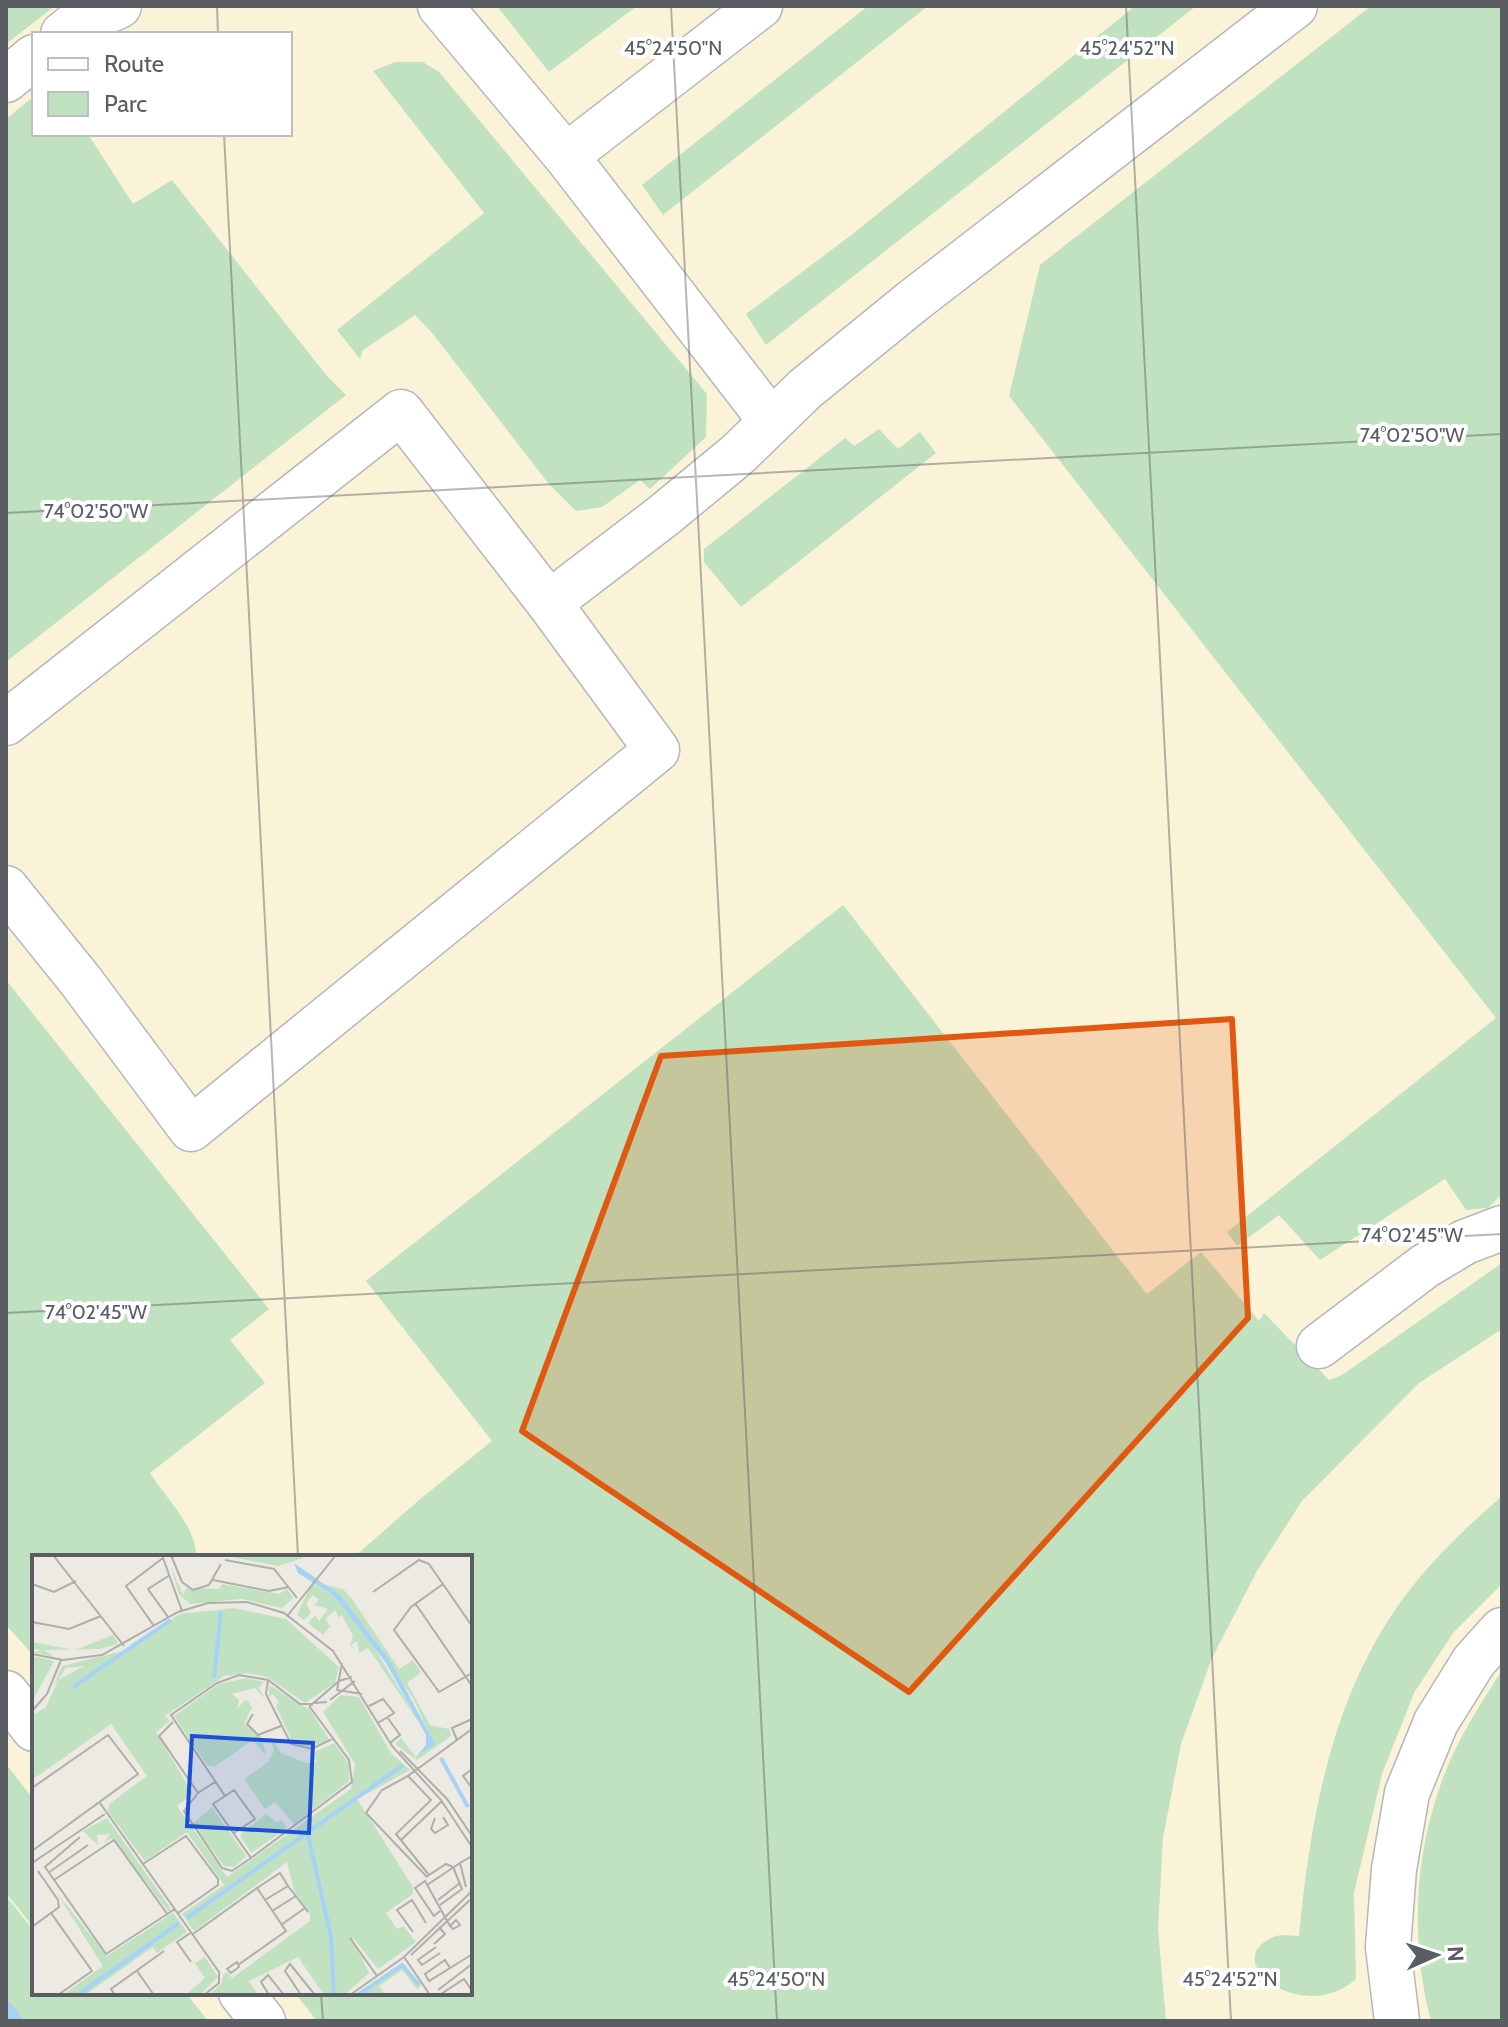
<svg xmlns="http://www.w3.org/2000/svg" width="1508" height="2027" viewBox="0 0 1508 2027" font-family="Cabin,sans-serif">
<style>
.commercial{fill:#faf3d8;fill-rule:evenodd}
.green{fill:#c0e2c1}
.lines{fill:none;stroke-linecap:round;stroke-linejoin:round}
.stream{stroke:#a6d2f7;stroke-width:14}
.minor-casing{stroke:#b4b7bb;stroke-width:47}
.minor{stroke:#fff;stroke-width:44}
.marked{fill:#e15910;fill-opacity:0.2;stroke:#e15910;stroke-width:6;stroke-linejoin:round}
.ticks{fill:none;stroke:#5a5d61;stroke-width:2;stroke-opacity:0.45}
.inset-river{fill:none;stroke:#a6d2f7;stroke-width:4}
.inset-road{fill:none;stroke:#aeaeaa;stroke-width:2}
.view{fill:#1d4ed8;fill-opacity:0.15;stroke:#1d4ed8;stroke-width:4}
.inset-edge{fill:none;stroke:#5a5d61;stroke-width:4}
.ticks-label{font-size:20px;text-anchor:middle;fill:#5a5d61;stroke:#fff;stroke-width:8;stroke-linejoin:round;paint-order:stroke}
</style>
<rect width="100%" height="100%" fill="#eceae2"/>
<path class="commercial" d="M6 6H1502V2021H106L83 1993H470V1557H34V1931L6 1896ZM34 34H290V134H34Z"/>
<g class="green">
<polygon points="6,6 55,6 6,44"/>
<polygon points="497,6 637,6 549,72"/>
<polygon points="868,6 928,6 663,215 642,185"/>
<polygon points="1135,6 1196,6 766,345 746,314 854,233"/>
<polygon points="1371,6 1502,6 1502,1194 1488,1208 1466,1210 1445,1179 1320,1260 1279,1215 1237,1246 1227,1232 1496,1018 1009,396 1040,265"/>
<polygon points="395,62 423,62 439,72 707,394 706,437 650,489 640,480 602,507 576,511 548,483 433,334 415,315 363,350 360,359 337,330 484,213 373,71"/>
<polygon points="34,96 34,134 88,134 133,204 172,180 327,376 346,395 6,662 6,119"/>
<polygon points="879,429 898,449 920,432 936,453 741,607 704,562 704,549 845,438 854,446"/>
<polygon points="843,905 1147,1294 1201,1252 1259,1321 1264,1313 1329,1380 1342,1375 1502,1263 1502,1329 1419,1383 1302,1501 1257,1571 1212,1658 1181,1744 1163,1838 1158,1929 1166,2021 317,2021 295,1993 470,1993 470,1557 354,1557 419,1500 492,1441 366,1281"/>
<path d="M6 980 269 1309 230 1340 265 1383 150 1473C165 1497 197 1527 196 1557H34V1656L6 1625Z"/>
<path d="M1502 1496V1584L1453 1633 1414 1693 1382 1774 1354 1893 1356 1979C1302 2027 1216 1960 1274 1937 1281 1934 1291 1936 1299 1936 1311 1811 1334 1682 1416 1582 1442 1550 1471 1523 1502 1496Z"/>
<path d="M1502 1670V2021H1431C1410 1941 1414 1856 1443 1778 1457 1740 1480 1705 1502 1670Z"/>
<polygon points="6,1764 34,1800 34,1928 6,1893"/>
<polygon points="6,1896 34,1931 34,1993 186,1993 208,2021 6,2021"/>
</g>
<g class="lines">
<polyline class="stream" points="6,2008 16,2021"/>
<defs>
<g id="minor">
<polyline points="440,6 566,156"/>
<polyline points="760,6 566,156 771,421"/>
<polyline points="63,34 73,26 119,6"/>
<polyline points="6,80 34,57"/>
<polyline points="6,723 401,412 549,603 663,516 737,455 805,389 913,301 1295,6"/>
<polyline points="6,888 80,980 191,1129 657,750 549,603"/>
<polyline points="1319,1346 1425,1266 1465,1242 1502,1228"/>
<polyline points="6,1693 34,1729"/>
<polyline points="241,1993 263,2021"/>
<polyline points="1397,2021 1388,1947 1394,1869 1407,1793 1436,1722 1474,1661 1502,1630"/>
</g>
</defs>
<use href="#minor" class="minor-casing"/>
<use href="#minor" class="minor"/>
</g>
<path class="marked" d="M1232 1019 1248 1318 909 1692 522 1431 661 1056Z"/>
<path class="ticks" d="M217 6 218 34M671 6 777 2021M1126 6 1231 2021M224 134 298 1557M6 513 1502 434M6 1313 1502 1234M321 1993 323 2021"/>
<g transform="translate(32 1555)">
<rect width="440" height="440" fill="#eceae2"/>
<path d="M189 0H279L247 11ZM139 12 151 40 154 33 187 34 190 29 247 39 255 34 261 43 250 53 210 44 158 49 147 39ZM280 28 302 41 341 91 393 176 336 93 327 98 325 86 319 90 324 97 318 90 321 81 310 60 306 62 303 55 294 63 297 71 300 69 291 80 276 68 283 60 287 66 296 54 282 50 287 45 281 40 274 48 279 58 272 65 265 60ZM290 29 311 34 320 44 367 114 381 105 389 117 375 128 398 170 417 174 419 181 385 205 363 189 369 183 384 202 398 186 402 189 381 143 312 45ZM202 53 254 64 307 112 303 128 273 148 235 122 216 118 192 121 133 161 138 166 124 177 161 239 145 251 195 322 319 234 323 209 291 157 309 140 327 142 359 198 378 215 325 244 381 332V339L354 358 365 374 371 371 384 387 346 414 319 380 337 418 312 440H292L266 402 217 426 226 440H177L190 428 191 420 195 417 200 423 278 366V360L262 336 255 307 162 376 150 359 192 330 155 277 113 306 76 257 77 249 115 221 79 169 0 225V161L14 152 26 125 52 111 34 113 21 132 30 111 91 96 148 59ZM81 80 86 89 68 94 12 95 22 102 0 97 10 96 0 93V87L43 95ZM0 101 22 106 0 147ZM214 123 232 127 227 133 233 144 223 133 200 139 207 145 205 154 214 144 220 152 212 169 230 183 234 201 221 185 182 212 175 210 142 161 187 129ZM237 130 278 155 297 184 279 193 260 187 244 151 247 147 241 139 237 141ZM238 181 249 198 274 208 284 207 283 197 302 188 317 209V226L262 269 243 247 233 254 212 224 236 207 242 196ZM180 252 214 301 203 312 192 311 160 269ZM234 259 244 267 250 265 255 273 219 298 208 280ZM75 263 139 354 137 357 79 283 72 288 78 279 65 280 66 290 51 276ZM24 337 75 401 141 358 155 377 125 398 121 392 53 440H31L71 411ZM173 402 186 422 168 440 155 439 173 423 163 408ZM369 409 389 431 385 434 370 415 347 431 353 440H324Z" fill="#c0e2c1"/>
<path d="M262 8 309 41 359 107 403 189 384 202 394 190V180L354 108 302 41 266 18Z" fill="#a6d2f7"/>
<path class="inset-river" d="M182 123 189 56M41 132 139 65M409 203 436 252M276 280 299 382 302 440M155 363 371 210M46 440 147 368M326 440 370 410 387 430"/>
<path class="inset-road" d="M21 0 92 91M130 0 150 56M139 0 150 27 161 35 177 30 189 9M193 5 242 14 265 43M397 9 440 71M181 25 237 36 257 32M0 29 22 37 44 26M411 29 379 52 362 75 407 137 440 118M341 37 387 5 397 9M383 48 440 131M256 60 304 0M136 62 116 34 138 20M0 67 37 74 69 61M122 71 94 31 131 3M0 99 31 105 70 100 146 57 176 48 215 47 252 58 301 96 360 191 409 245 440 292M310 108 305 135 330 139M236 125 234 139 259 189 280 194 302 183M298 145 323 126M277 151 317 205 320 227 219 303 181 249 193 241 139 160 185 128 207 120 236 125 268 149 295 147M278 151 307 126 320 122M337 151 351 144 362 158 346 168M0 156 15 139 29 105M221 159 215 169 226 180 249 171M355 162 368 180 358 188M141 167 127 181 166 238 183 227M425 185 420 173 440 164M368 196 415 244 440 281M440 214 431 221 440 233M376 221 350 235 334 258 395 322M0 233 76 180 106 219 0 296M166 238 152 256 190 313 200 316 219 303M193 241 202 235 223 264 202 278M68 248 187 417V428L172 440M403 263 399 274 403 278 416 270 411 262M48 282 13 312 74 399 143 354M369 285 410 246M0 308 73 259M111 309 154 281 186 324V330L146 358M6 316 26 345 27 352 19 358M16 318 56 290M397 320 364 279 399 245 376 221 440 174M394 322 414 309 421 312M22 325 82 285 136 360M395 330 428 308M256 331 276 357M434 332 428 308 440 301M225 333 248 318 256 331 233 345M406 345 428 328M408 350 430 334 421 312M240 356 264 341M408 356 402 361 383 333 393 326 418 371M424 365 428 370 421 374 418 371ZM249 370 273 353M0 372 19 358 60 416 26 440M381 377 365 355 380 345 394 368M161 379 225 333 254 376 206 410M318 383 345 421M402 389 413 379 407 372M404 392 386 405 390 410 408 398M379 400 440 343M372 402 398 440M159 407 145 387 160 377M205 407 207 412 199 418 195 414ZM418 413 413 405 393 419 397 426 439 400M105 416 122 440M406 435 440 409M409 439 432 424 440 436M83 440 79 434 132 396M237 440 229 427 236 420 252 440M269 440 253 416 258 409 283 440M318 440 372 402 440 336"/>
<path class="view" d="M160 181 281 188 277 278 155 271Z"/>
<rect width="440" height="440" class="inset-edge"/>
</g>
<g class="ticks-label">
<text x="673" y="55">45°24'50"N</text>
<text x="1127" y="55">45°24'52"N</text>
<text x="1412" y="442">74°02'50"W</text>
<text x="96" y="518">74°02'50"W</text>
<text x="1412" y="1242">74°02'45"W</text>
<text x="96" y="1319">74°02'45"W</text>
<text x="776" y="1986">45°24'50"N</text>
<text x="1230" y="1986">45°24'52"N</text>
</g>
<rect width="1508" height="2027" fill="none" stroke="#5a5d61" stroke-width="16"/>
<rect x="32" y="32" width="260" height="104" fill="#ffffff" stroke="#bdbec0" stroke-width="2"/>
<rect x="48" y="58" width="40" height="12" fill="#ffffff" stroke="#bdbec0" stroke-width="2"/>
<text x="104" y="72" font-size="24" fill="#5a5d61">Route</text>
<rect x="48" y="92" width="40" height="24" fill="#c0e2c1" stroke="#bdbec0" stroke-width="2"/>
<text x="104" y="112" font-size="24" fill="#5a5d61">Parc</text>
<g transform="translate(1436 1955) rotate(87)" stroke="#ffffff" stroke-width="6" paint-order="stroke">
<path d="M0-6L14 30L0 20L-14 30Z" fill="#5a5d61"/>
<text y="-12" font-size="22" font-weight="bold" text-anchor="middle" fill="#5a5d61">N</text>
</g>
</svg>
